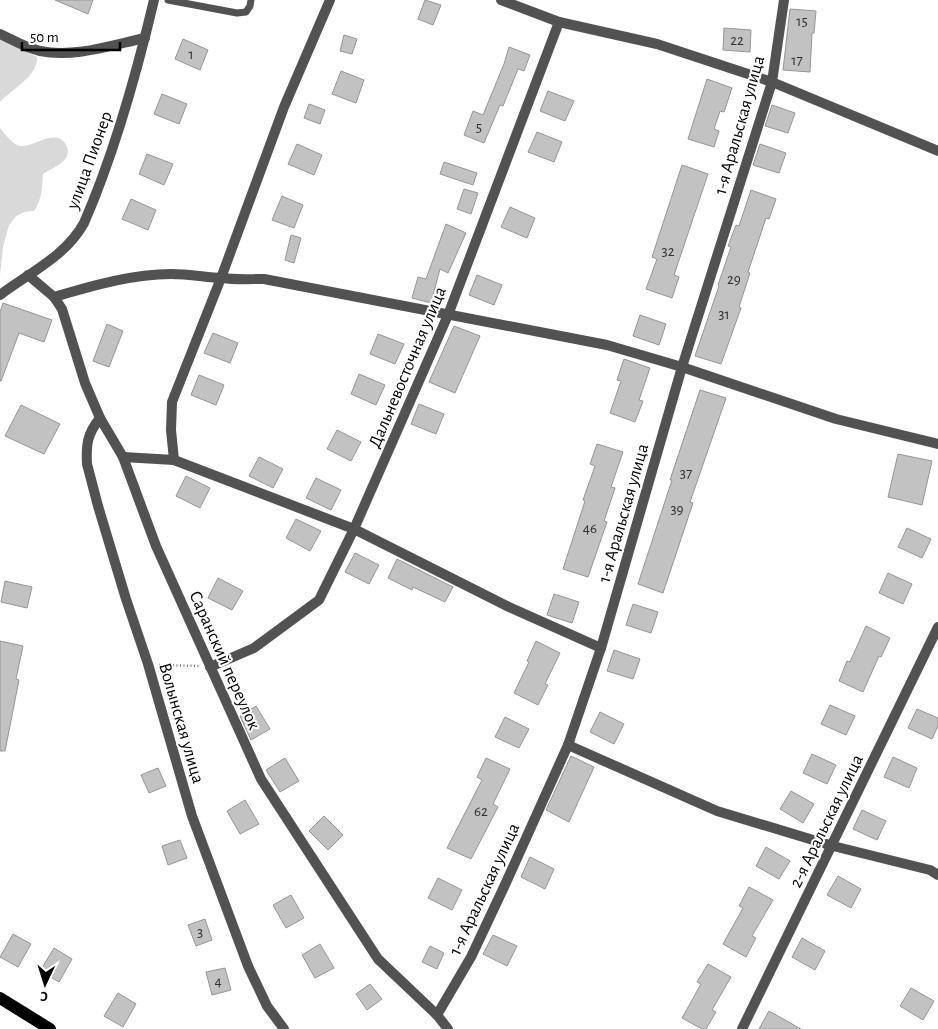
<svg xmlns="http://www.w3.org/2000/svg" width="938" height="1029" viewBox="0 0 938 1029" font-family="'Alegreya Sans',sans-serif">
<style>
.green{fill:#d9d9d9}
.building{fill:#c2c2c2;stroke:#969696}
.lines{fill:none;stroke-linecap:round;stroke-linejoin:round}
.path{stroke:#747474;stroke-width:2.5;stroke-dasharray:1 2.5;stroke-linecap:butt}
.service{stroke:#525252;stroke-width:7}
.minor{stroke:#525252;stroke-width:10}
.tertiary{stroke:#525252;stroke-width:10}
.primary{stroke:#000;stroke-width:12}
.labels{text-anchor:middle;stroke-width:4;stroke-linejoin:round;paint-order:stroke}
.number-label{font-size:15px;fill:#303030}
.street-label{font-size:18px;fill:#000;stroke:#fff}
</style>
<rect width="100%" height="100%" fill="#fff"/>
<g class="green">
<path d="M0 38 37 57C38 76 12 89 0 102Z"/>
<path d="M0 128C5 134 12 144 20 146 34 148 58 125 67 147 72 162 52 168 43 174 42 187 42 200 34 211L24 212 16 216 9 225 3 247 0 275Z"/>
</g>
<g class="building">
<polygon points="55,0 93,0 88,14"/>
<polygon points="425,0 441,5 433,25 418,19"/>
<polygon points="790,9 816,11 814,33 812,33 810,72 783,70"/>
<polygon points="724,28 751,30 750,52 723,50"/>
<polygon points="344,35 357,39 352,54 340,51"/>
<polygon points="183,39 208,50 200,70 175,59"/>
<polygon points="509,47 530,55 524,71 518,69 503,106 500,105 484,143 464,135 473,111 483,115 504,64"/>
<polygon points="341,71 364,80 356,103 332,94"/>
<polygon points="707,79 732,88 724,112 720,111 714,129 719,131 714,147 688,139"/>
<polygon points="548,91 574,101 565,121 540,111"/>
<polygon points="162,94 187,104 179,124 154,114"/>
<polygon points="309,104 325,110 320,124 304,118"/>
<polygon points="772,105 795,113 788,133 765,126"/>
<polygon points="537,132 562,142 554,162 528,152"/>
<polygon points="297,144 322,155 314,175 288,164"/>
<polygon points="760,144 786,153 779,173 753,165"/>
<polygon points="147,154 173,164 164,185 139,174"/>
<polygon points="444,162 477,173 473,185 440,174"/>
<polygon points="682,165 708,174 674,275 679,277 672,298 646,289 657,259 652,257"/>
<polygon points="464,189 478,193 471,214 457,209"/>
<polygon points="751,190 776,199 769,219 766,218 748,272 750,273 739,307 741,308 721,364 695,356 719,286 718,285 731,247 728,246 736,225 739,226"/>
<polygon points="282,196 303,205 294,228 272,220"/>
<polygon points="131,199 156,210 148,230 122,219"/>
<polygon points="510,207 535,218 527,238 501,227"/>
<polygon points="446,224 466,233 448,273 440,269 431,303 412,298 418,277 426,279"/>
<polygon points="291,235 301,238 294,263 285,260"/>
<polygon points="477,275 502,285 494,305 469,295"/>
<polygon points="3,303 52,320 44,342 19,333 1,381 0,381 0,312"/>
<polygon points="640,315 666,324 659,345 633,336"/>
<polygon points="107,324 123,331 109,367 93,361"/>
<polygon points="454,326 480,336 455,393 429,382"/>
<polygon points="213,333 238,343 230,363 204,353"/>
<polygon points="378,334 404,344 395,364 370,354"/>
<polygon points="624,359 650,368 639,400 643,401 635,422 610,413 621,381 617,380"/>
<polygon points="359,374 385,385 376,405 351,394"/>
<polygon points="199,375 224,385 216,405 191,395"/>
<polygon points="700,390 726,398 690,502 693,503 663,593 638,584 672,480 670,480"/>
<polygon points="419,404 444,414 436,434 411,424"/>
<polygon points="21,405 60,424 44,454 5,436"/>
<polygon points="337,430 361,442 351,461 327,449"/>
<polygon points="597,444 623,452 611,487 615,488 604,521 607,522 588,577 563,569 585,501 583,500 595,466 590,464"/>
<polygon points="898,454 932,461 922,505 888,497"/>
<polygon points="259,457 283,469 273,488 249,476"/>
<polygon points="186,476 210,488 200,508 176,496"/>
<polygon points="316,478 341,490 331,510 306,498"/>
<polygon points="296,519 321,531 310,551 286,538"/>
<polygon points="907,528 931,539 922,558 898,547"/>
<polygon points="355,553 379,565 369,584 345,572"/>
<polygon points="397,559 453,587 445,602 413,587 412,590 388,578"/>
<polygon points="888,573 912,584 903,604 879,593"/>
<polygon points="218,578 243,591 232,610 208,598"/>
<polygon points="5,581 32,587 27,608 1,602"/>
<polygon points="554,594 579,602 572,623 547,615"/>
<polygon points="633,604 658,612 651,633 626,625"/>
<polygon points="866,626 890,638 881,657 879,656 863,692 839,681 847,661 850,662"/>
<polygon points="0,641 23,646 16,679 19,680 5,751 0,751"/>
<polygon points="536,641 560,653 545,684 548,685 538,705 514,693 529,662 527,661"/>
<polygon points="614,650 640,659 633,679 607,671"/>
<polygon points="830,705 855,716 846,735 821,724"/>
<polygon points="256,706 270,729 251,740 240,716"/>
<polygon points="917,709 938,718 938,726 932,739 908,728"/>
<polygon points="600,712 624,724 614,744 590,732"/>
<polygon points="505,717 529,729 519,748 495,737"/>
<polygon points="812,754 836,765 827,784 803,773"/>
<polygon points="571,756 594,767 569,822 546,810"/>
<polygon points="893,757 917,768 909,788 884,777"/>
<polygon points="285,758 299,781 280,792 266,770"/>
<polygon points="486,758 510,769 493,804 498,807 471,859 447,848 482,780 477,777"/>
<polygon points="158,768 166,786 149,793 141,775"/>
<polygon points="791,791 814,804 803,823 780,809"/>
<polygon points="245,800 259,824 240,834 227,811"/>
<polygon points="862,810 886,821 877,840 853,829"/>
<polygon points="324,816 343,835 328,850 309,831"/>
<polygon points="180,840 187,858 168,865 162,846"/>
<polygon points="766,847 790,861 779,879 756,866"/>
<polygon points="530,857 554,869 545,889 521,877"/>
<polygon points="838,876 861,889 851,908 827,895"/>
<polygon points="438,878 462,890 452,910 428,898"/>
<polygon points="749,887 773,900 752,936 756,938 746,957 723,944 743,908 739,906"/>
<polygon points="291,895 304,918 286,928 273,905"/>
<polygon points="205,919 212,940 196,946 188,925"/>
<polygon points="13,934 31,944 18,967 0,957"/>
<polygon points="493,935 517,946 507,966 483,954"/>
<polygon points="802,938 825,951 815,970 792,957"/>
<polygon points="320,944 334,968 315,978 302,955"/>
<polygon points="430,946 444,953 437,969 422,962"/>
<polygon points="54,948 72,959 59,982 40,971"/>
<polygon points="708,964 731,977 712,1010 716,1012 706,1029 702,1029 682,1018 701,984 697,982"/>
<polygon points="225,968 231,990 212,995 206,972"/>
<polygon points="370,984 382,999 367,1010 356,994"/>
<polygon points="911,988 934,1001 923,1020 900,1006"/>
<polygon points="118,993 136,1004 123,1027 104,1016"/>
<polygon points="769,1011 801,1029 759,1029"/>
</g>
<g class="lines">
<polyline class="path" points="159,665 199,666"/>
<polyline class="service" points="168,0 237,13 246,12 250,6 251,0"/>
<g class="minor">
<polyline points="501,0 559,22 657,44 772,82 938,151"/>
<path d="M0 34C13 40 26 48 40 51 74 58 112 45 145 38"/>
<polyline points="28,275 54,297 62,309 85,383 100,418 123,457 156,546 261,779 378,959 437,1015 448,1029"/>
<path d="M54 297C92 286 132 274 171 274 188 274 205 277 222 278 236 280 250 279 264 279L607 345 682 367 836 419 938 444"/>
<path d="M100 418C87 434 86 445 87 464L98 506 126 599 148 664 192 816 248 966 267 1006 284 1029"/>
<polyline points="123,457 174,460 354,529 509,607 601,648"/>
<polyline points="174,460 171,430 172,402 221,278 284,107 330,0"/>
<polyline points="210,667 254,648 319,600 354,529 448,315 559,22"/>
<polyline points="568,745 717,811 833,846 930,870 938,875"/>
<polyline points="437,1015 471,957 504,887 568,745 601,648 682,367 772,82 784,0"/>
<polyline points="742,1029 938,627"/>
</g>
<path class="tertiary" d="M0 295C29 273 66 256 84 223 115 152 136 76 154 0"/>
<polyline class="primary" points="0,998 50,1029"/>
</g>
<g class="labels">
<g class="number-label">
<text x="802" y="26">15</text>
<text x="737" y="45">22</text>
<text x="191" y="59">1</text>
<text x="797" y="65">17</text>
<text x="479" y="132">5</text>
<text x="668" y="256">32</text>
<text x="734" y="284">29</text>
<text x="724" y="319">31</text>
<text x="686" y="478">37</text>
<text x="677" y="514">39</text>
<text x="590" y="533">46</text>
<text x="481" y="816">62</text>
<text x="200" y="937">3</text>
<text x="218" y="986">4</text>
</g>
<g class="street-label">
<text transform="translate(739 125) rotate(-74)" y="6">1-я Аральская улица</text>
<text transform="translate(89 160) rotate(-70)" y="6">улица Пионер</text>
<text transform="translate(407 367) rotate(-67)" y="6">Дальневосточная улица</text>
<text transform="translate(623 513) rotate(-74)" y="6">1-я Аральская улица</text>
<text transform="translate(225 660) rotate(66)" y="6">Саранский переулок</text>
<text transform="translate(182 723) rotate(74)" y="6">Волынская улица</text>
<text transform="translate(826 821) rotate(-64)" y="6">2-я Аральская улица</text>
<text transform="translate(484 889) rotate(-65)" y="6">1-я Аральская улица</text>
</g>
</g>
<g transform="translate(45 984) rotate(184)" stroke="#ffffff" stroke-width="4" paint-order="stroke">
<path d="M0-4L9 19L0 12L-9 19Z" fill="#000000"/>
<text y="-8" font-size="14" font-weight="bold" text-anchor="middle" fill="#000000">С</text>
</g>
<path d="M22 42v8h98v-8" fill="none" stroke="#000000" stroke-width="2.5"/>
<text x="30" y="42" font-size="15" fill="#000000" stroke="#ffffff" stroke-width="4" paint-order="stroke">50 m</text>
</svg>
